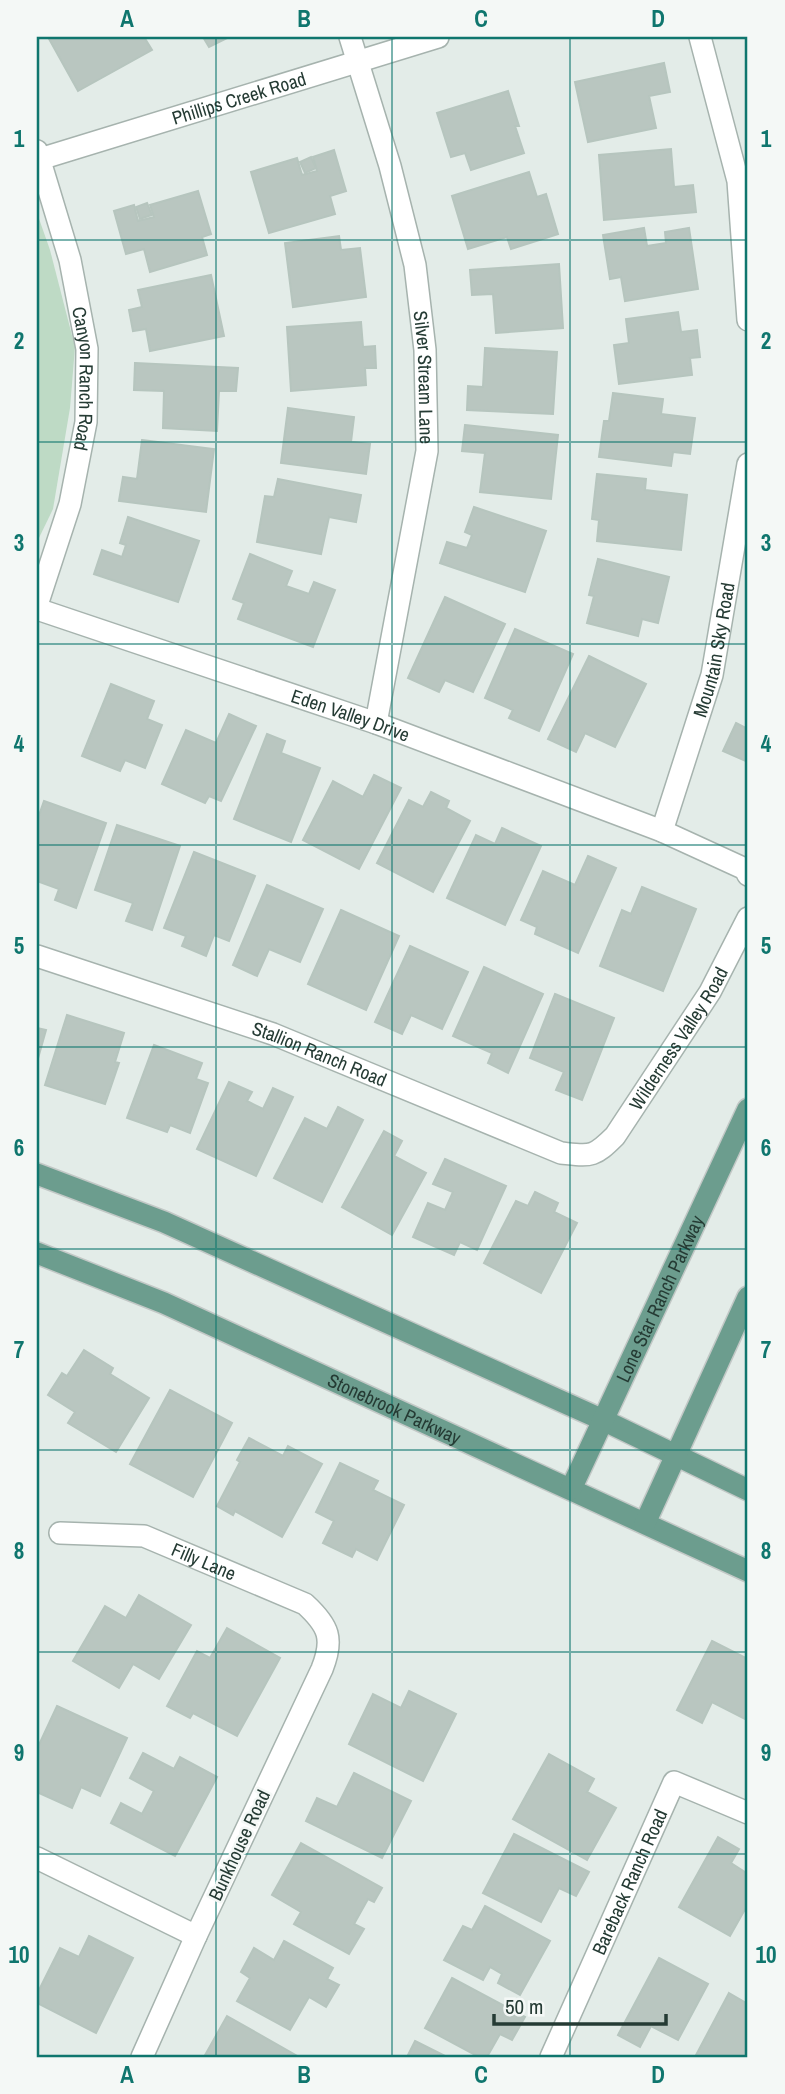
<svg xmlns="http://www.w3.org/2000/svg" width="785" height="2094" viewBox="0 0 785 2094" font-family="'Archivo Narrow',sans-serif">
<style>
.green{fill:#bedac5}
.building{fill:#b9c6c0;stroke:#b6c5be;stroke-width:2}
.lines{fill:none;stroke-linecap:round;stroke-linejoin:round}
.minor-casing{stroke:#a6b3ae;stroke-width:24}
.major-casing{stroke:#c2c8c6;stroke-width:24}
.minor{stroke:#fff;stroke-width:21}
.major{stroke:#6c9d8e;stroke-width:21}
.grid{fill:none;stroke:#0f766e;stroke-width:2;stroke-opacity:0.55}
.labels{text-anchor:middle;stroke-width:5;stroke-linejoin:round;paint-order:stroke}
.street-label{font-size:19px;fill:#253b34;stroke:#f4f8f6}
.neatline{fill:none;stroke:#0f766e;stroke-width:2.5}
.grid-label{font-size:23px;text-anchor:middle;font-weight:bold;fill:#0f766e}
</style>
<rect width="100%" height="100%" fill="#e3ece8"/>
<polygon class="green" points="37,213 50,250 75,347 70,408 53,509 37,542"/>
<g class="building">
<polygon points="48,37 144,37 152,50 78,91"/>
<polygon points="203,37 229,37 209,47"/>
<polygon points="664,63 670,92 649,96 656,128 588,142 575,82"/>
<polygon points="508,91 519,126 515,126 524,153 471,170 465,153 451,157 437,113"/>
<polygon points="671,149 674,187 693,185 696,212 604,220 599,155"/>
<polygon points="334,150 346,191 330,196 335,214 269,233 251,172 297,158 302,175 317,171 313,157"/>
<polygon points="311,157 316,168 305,173 300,162"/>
<polygon points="529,172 537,197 546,194 558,234 511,249 507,237 468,249 452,196"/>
<polygon points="198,191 211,234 202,237 207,255 150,272 144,249 126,254 114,211 134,205 138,221 154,217 150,205"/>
<polygon points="147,203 152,215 140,219 136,207"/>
<polygon points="644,228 647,246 666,243 665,232 689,228 698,289 625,301 621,277 610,279 603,235"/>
<polygon points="339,236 341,250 360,248 366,297 293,307 285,243"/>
<polygon points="559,264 563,328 496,333 493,294 472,295 470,270"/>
<polygon points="211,275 224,336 150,351 146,329 133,331 129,310 142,307 138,290"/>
<polygon points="678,312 681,332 697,330 700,357 690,358 692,375 619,384 614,345 629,343 626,319"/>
<polygon points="361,322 363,347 375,346 376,368 365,368 366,385 291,391 287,327"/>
<polygon points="485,348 557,352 553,414 467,410 468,386 483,387"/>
<polygon points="135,363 238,368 236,391 219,391 217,431 163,428 164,391 134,390"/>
<polygon points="613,393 663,399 661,414 695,418 690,454 673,452 671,466 599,457 604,421 609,421"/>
<polygon points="288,408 354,417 351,442 370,444 366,474 281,463"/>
<polygon points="465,425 558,435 551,499 480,492 485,453 462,451"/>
<polygon points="142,440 214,449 206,512 119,501 123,477 137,479"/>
<polygon points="597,474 646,479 645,490 687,495 681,550 597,541 599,520 592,519"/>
<polygon points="278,479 361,495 356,522 329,517 321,554 257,542 265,496 274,497"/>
<polygon points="474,507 546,531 525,592 440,563 447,542 467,548 472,535 465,532"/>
<polygon points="128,517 199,541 178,602 94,574 102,550 122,557 126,545 120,543"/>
<polygon points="250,554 292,571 286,586 309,594 314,582 335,590 313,647 238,619 244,603 233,599"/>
<polygon points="598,559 669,577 658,623 642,619 638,636 587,623 594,596 589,595"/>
<polygon points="445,597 505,624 473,692 445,680 439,692 408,678"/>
<polygon points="515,629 573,654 539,731 509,718 513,710 485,698"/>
<polygon points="589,656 646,684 615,747 585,733 576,752 548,739"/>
<polygon points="111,684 154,701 147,719 162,725 145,768 125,760 120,771 82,756"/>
<polygon points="229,714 256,726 221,801 209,796 205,803 162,784 186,730 216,743"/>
<polygon points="736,723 748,729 748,762 723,751"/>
<polygon points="267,734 285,741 281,753 320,768 291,842 234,819"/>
<polygon points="374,775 401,788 359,869 303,840 333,781 363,797"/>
<polygon points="431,792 449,801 446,808 470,821 433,892 377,863 409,800 423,807"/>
<polygon points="44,801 106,823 76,908 55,900 59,889 37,881 37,821"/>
<polygon points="117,825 180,846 152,930 126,921 133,903 95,890"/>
<polygon points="502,828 541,846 505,925 447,898 476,835 495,844"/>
<polygon points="194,852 255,876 229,941 214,935 206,956 182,946 186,936 164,928"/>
<polygon points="588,856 616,868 578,953 535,934 537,927 521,920 543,871 575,885"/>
<polygon points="267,885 323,909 300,962 269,949 257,976 233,965"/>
<polygon points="642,887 696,909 663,991 600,966 622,910 631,914"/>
<polygon points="341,910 399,936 366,1010 308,984"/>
<polygon points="410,946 468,972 442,1029 411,1015 402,1034 375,1022"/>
<polygon points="484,967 543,994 508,1073 488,1063 492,1053 453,1036"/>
<polygon points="555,994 614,1018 582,1100 556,1090 564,1072 530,1058"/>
<polygon points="67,1015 124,1033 115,1062 119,1063 105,1104 45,1085"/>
<polygon points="37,1028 46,1030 37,1062"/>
<polygon points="154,1045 202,1063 196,1079 208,1083 190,1133 170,1125 167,1132 127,1118"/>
<polygon points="229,1082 252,1092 247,1101 263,1109 273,1088 293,1097 256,1176 197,1149"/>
<polygon points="338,1107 363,1120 322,1202 274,1178 305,1118 327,1129"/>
<polygon points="384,1131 402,1141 394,1156 426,1173 392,1235 342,1207"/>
<polygon points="445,1159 506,1186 477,1250 460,1242 454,1255 413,1237 428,1203 445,1210 453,1192 433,1184"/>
<polygon points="535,1192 558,1203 554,1212 577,1223 541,1293 484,1263 516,1201 528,1206"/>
<polygon points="84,1350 113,1368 110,1374 149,1398 116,1452 68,1423 75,1412 48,1395 62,1373 67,1376"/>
<polygon points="170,1390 232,1423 193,1497 130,1464"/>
<polygon points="249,1438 283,1456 288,1446 322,1464 282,1537 235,1511 233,1515 217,1506 240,1462 237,1460"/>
<polygon points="340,1463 378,1481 373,1490 404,1505 377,1560 356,1549 352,1557 323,1543 334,1521 316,1512"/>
<polygon points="139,1595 191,1625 159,1679 133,1664 119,1688 73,1661 105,1606 126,1618"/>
<polygon points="227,1628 280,1658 237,1736 193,1713 190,1718 167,1706 197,1651 210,1658"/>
<polygon points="712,1641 748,1659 748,1714 745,1719 712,1702 702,1723 677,1710"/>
<polygon points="409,1691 456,1714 423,1781 349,1744 373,1694 401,1708"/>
<polygon points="57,1706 127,1738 100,1796 81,1787 72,1808 37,1792 37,1749"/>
<polygon points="143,1753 174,1769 180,1757 217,1777 175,1856 111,1823 121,1803 142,1814 154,1791 130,1778"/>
<polygon points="549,1754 594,1779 587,1792 616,1808 587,1860 513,1819"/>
<polygon points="354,1773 411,1801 382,1858 306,1821 317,1798 337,1807"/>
<polygon points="514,1834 589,1872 576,1896 559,1888 541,1922 483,1893"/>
<polygon points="718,1837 739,1849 731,1863 748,1874 748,1904 730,1936 679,1907"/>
<polygon points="301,1843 382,1888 374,1902 368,1899 354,1924 364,1929 349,1954 294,1924 301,1912 272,1895"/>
<polygon points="485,1906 550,1941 520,1995 498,1983 502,1974 490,1967 483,1980 444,1960 463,1926 472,1930"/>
<polygon points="89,1936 133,1958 96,2033 37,2003 37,1994 60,1948 79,1957"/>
<polygon points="284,1941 333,1968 327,1979 339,1985 326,2007 309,1997 290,2030 237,2001 250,1978 241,1972 254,1948 274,1960"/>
<polygon points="659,1958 708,1984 678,2040 651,2026 640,2047 618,2035"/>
<polygon points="452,1978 525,2017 512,2040 500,2034 487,2057 479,2057 425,2028"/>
<polygon points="729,1993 748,2004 748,2057 695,2057"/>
<polygon points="227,2016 299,2057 204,2057"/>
<polygon points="415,2041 447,2057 407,2057"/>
</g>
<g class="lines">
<defs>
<g id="minor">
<path id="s1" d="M350 37 390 166 415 265 425 350 427 451 376 723"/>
<polyline points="700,37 738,181 748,320"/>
<path id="s2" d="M37 151 70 260 87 349 86 422 70 504 37 605"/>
<path id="s3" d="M40 159 438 37"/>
<path id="s4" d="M37 609 376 723 662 831 745 869 748 875"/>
<path id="s5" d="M662 831 712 675 748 464"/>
<path id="s6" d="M37 956 273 1034 561 1153C591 1156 593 1158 615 1136L710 992 748 918"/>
<path id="s7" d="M60 1533 144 1536 305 1604C329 1626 334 1639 322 1669L196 1936 142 2057"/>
<polyline points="37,1858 196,1936"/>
<path id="s8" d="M551 2057 674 1782 748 1813"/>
</g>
<g id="major">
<polyline points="37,1174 164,1222 603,1420 748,1490"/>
<path id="s9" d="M37 1253 164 1303 748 1571"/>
<path id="s10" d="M571 1489 748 1109"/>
<polyline points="645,1523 748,1297"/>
</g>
</defs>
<use href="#minor" class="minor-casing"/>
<use href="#major" class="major-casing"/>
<use href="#minor" class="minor"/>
<use href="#major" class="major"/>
</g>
<path class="grid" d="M216 37V2057M392 37V2057M570 37V2057M37 240H748M37 442H748M37 644H748M37 845H748M37 1047H748M37 1249H748M37 1450H748M37 1652H748M37 1854H748"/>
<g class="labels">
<g class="street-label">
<text dy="7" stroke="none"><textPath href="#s3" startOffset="208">Phillips Creek Road</textPath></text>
<text dy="7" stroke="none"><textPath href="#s1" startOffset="350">Silver Stream Lane</textPath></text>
<text dy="7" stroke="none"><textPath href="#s2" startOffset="234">Canyon Ranch Road</textPath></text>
<text dy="7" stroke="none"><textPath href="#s5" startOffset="189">Mountain Sky Road</textPath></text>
<text dy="7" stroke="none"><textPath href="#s4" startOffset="331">Eden Valley Drive</textPath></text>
<text dy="7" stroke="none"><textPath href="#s6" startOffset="737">Wilderness Valley Road</textPath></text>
<text dy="7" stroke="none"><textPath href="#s6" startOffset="299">Stallion Ranch Road</textPath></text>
<text dy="7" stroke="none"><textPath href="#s10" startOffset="210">Lone Star Ranch Parkway</textPath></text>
<text dy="7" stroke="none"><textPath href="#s9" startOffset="390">Stonebrook Parkway</textPath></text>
<text dy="7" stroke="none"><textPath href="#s7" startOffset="149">Filly Lane</textPath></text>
<text transform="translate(239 1845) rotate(-65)" y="7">Bunkhouse Road</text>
<text dy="7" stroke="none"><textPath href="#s8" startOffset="192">Bareback Ranch Road</textPath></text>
</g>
</g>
<rect width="785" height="2094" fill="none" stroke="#f4f8f6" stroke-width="77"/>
<path d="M494 2014v10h172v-10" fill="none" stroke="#253b34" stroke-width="3.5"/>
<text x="505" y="2014" font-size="21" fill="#253b34" stroke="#f4f8f6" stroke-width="5" paint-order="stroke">50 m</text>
<rect x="38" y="38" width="708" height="2018" class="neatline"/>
<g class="grid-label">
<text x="127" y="27">A</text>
<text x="304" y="27">B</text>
<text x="481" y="27">C</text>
<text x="658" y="27">D</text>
<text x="19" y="147">1</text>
<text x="766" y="147">1</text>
<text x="19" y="349">2</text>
<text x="766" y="349">2</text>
<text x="19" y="551">3</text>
<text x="766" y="551">3</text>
<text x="19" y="752">4</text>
<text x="766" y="752">4</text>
<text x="19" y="954">5</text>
<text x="766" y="954">5</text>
<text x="19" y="1156">6</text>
<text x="766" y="1156">6</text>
<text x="19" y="1358">7</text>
<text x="766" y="1358">7</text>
<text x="19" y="1559">8</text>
<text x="766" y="1559">8</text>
<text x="19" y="1761">9</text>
<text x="766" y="1761">9</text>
<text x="19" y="1963">10</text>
<text x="766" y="1963">10</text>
<text x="127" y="2083">A</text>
<text x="304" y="2083">B</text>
<text x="481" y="2083">C</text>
<text x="658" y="2083">D</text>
</g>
</svg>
